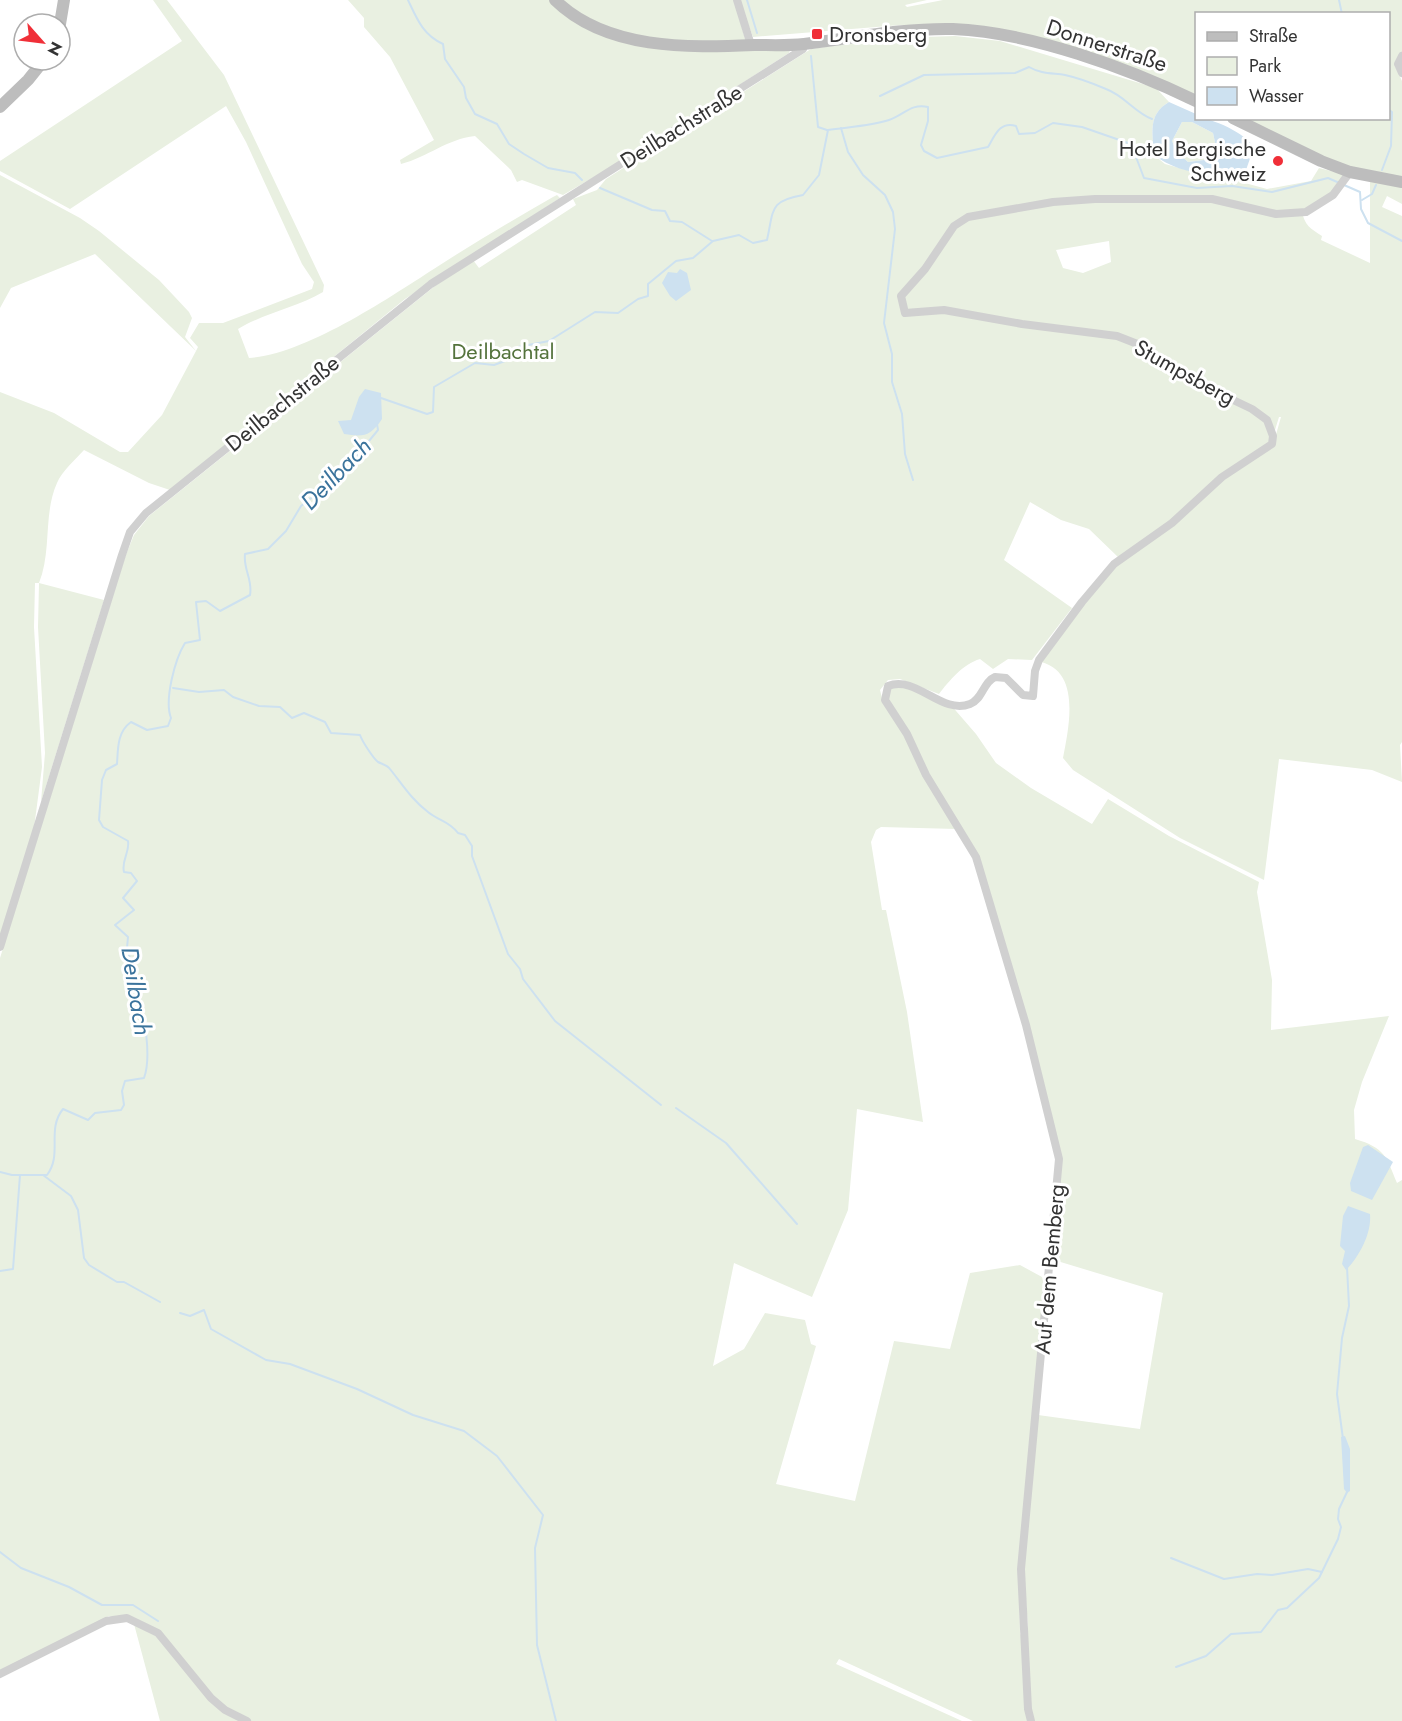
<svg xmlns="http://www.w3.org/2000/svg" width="1402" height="1721" viewBox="0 0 1402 1721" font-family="Jost,sans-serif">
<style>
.green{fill:#e9f0e1;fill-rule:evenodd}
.water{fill:#cde1f0;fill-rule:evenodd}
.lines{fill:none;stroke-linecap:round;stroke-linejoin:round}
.stream{stroke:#cde1f0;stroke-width:2}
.minor{stroke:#d0d0d0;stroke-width:8}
.secondary{stroke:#bdbdbd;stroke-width:12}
.poi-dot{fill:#f02f38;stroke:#fff;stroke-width:2}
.labels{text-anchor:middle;stroke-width:6;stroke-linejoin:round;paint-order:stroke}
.poi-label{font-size:22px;fill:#333;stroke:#fff;text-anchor:start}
.street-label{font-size:22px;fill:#333;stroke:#fff}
.park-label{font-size:22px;fill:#54733c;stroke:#fff}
.water-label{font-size:24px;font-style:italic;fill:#3a739c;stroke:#fff}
</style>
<rect width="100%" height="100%" fill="#fff"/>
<g class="green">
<path d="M153 0H167L224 75 324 285 323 292C296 308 264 313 238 329L249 358C307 354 390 297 440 265 477 241 515 219 553 197L557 195 560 198 405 299 170 490 149 483 84 450C75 460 62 471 57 483 43 514 52 551 39 583L104 600 41 802 45 753 38 627 39 583H35L34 627 42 767 34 828 0 939V392L54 413 120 452H128L162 415 196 351 95 254 11 288 0 308V175L80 218 99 231 159 280 189 312 192 318 185 337 196 351 198 347 190 338 199 323H223L312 289 314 282 302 264 246 142 226 106 70 209 0 171V161L182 41Z"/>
<path d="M348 0H551L625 39 790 50 789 53 618 163 563 195 522 180 517 182 511 170 475 136C447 139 428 157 401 164L400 160 434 140 390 57 364 27V18Z"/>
<path d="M561 0H734L746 42C700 44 634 42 592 20 581 15 571 7 561 0Z"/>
<polygon points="739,0 927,0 905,5 907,7 943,0 1402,0 1402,70 1395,66 1402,81 1402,179 1349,169 1239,119 1388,118 1388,14 1196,14 1196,98 1154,77 952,25 901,25 753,37"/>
<path d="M955 36 1000 41 1156 88 1169 102C1147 115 1153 133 1154 155L1165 164 1194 172 1221 171 1245 183 1267 189 1311 181 1319 168 1347 175C1336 193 1322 204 1302 211 1304 225 1311 229 1322 236L1321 240 1370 263V179L1402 186V204L1387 196 1382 207 1402 216V742L1400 745 1402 782 1372 770 1279 759 1264 880 1180 838 1073 770 1063 758C1069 726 1082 669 1037 661L1041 652 1078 604 1114 565 1173 524 1222 478 1273 445 1281 417H1279L1271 443 1220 475 1171 521 1118 557 1089 529 1061 520 1030 502 1004 560 1072 608 1032 660 1008 659 993 669 980 659C963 664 949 681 939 694L900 679 888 680 880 690 883 702 905 735 924 776 957 829 881 827 876 830 871 842 882 910H886L907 1012 923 1122 857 1109 848 1210 812 1297 734 1263 713 1366 744 1349 765 1313 805 1320 811 1344 816 1346 776 1484 855 1501 894 1341 950 1349 970 1273 1020 1265 1042 1277 1046 1291 1019 1563 1020 1635 1028 1627 1024 1572 1038 1415 1140 1429 1163 1293 1054 1260 1059 1154 1031 1037 979 857 927 775 887 695 890 689 898 685 950 704 976 734 996 763 1031 788 1092 824 1108 799 1169 836 1259 882 1257 892 1272 980 1271 1030 1389 1016 1362 1082 1354 1110 1355 1139C1385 1148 1386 1156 1397 1183L1402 1180V1721H973L839 1659 836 1664 962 1721H160L134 1624 109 1616 0 1672V958L125 557 134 535 149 516 435 286 473 260 479 268 576 205 573 199 597 190 606 179 811 49 889 38ZM1109 241 1111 262 1083 273 1063 268 1056 250Z"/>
<polygon points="1182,122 1192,122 1213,133 1217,152 1212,159 1188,162 1177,152 1172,141"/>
</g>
<g class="water">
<path d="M1169 102 1196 114V118C1214 118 1244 133 1254 147L1246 170C1233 167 1225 171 1213 173 1193 175 1170 167 1154 155 1153 133 1147 115 1169 102ZM1182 122H1192L1213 133 1217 152 1212 159 1188 162 1177 152 1172 141Z"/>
<polygon points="680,269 687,273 691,290 676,301 670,296 662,283 668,272 677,273"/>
<path d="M365 389 381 393 382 419C370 437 363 437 344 434L338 421 351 420 359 397Z"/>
<polygon points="1368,1145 1393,1162 1372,1200 1351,1191 1350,1183 1363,1147"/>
<path d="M1348 1206 1370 1214C1372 1233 1359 1257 1346 1270L1342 1264 1345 1251 1340 1246 1343 1216Z"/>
<polygon points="1345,1436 1350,1449 1350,1491 1347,1493 1344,1489 1341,1437"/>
</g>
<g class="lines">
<g class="stream">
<path d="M408 0C417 19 423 35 443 44L445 59 464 87 466 98 475 114 497 124 509 144 524 154 548 168 575 173 582 180"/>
<polyline points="747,0 757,33"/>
<polyline points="1339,0 1342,14"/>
<polyline points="811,56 818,127 827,130"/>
<path d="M880 96 924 75 1015 73 1029 67C1041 74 1052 73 1065 75 1079 78 1092 83 1106 89 1125 96 1134 112 1152 119"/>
<polyline points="841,128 848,152 863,175 885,195 893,212 895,229 884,323 892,354 892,382 902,414 905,454 913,480"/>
<polyline points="1382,170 1391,146 1392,112 1388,109"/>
<polyline points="600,188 652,210 665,211 670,221 682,222 712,241"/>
<polyline points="1362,200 1372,194 1376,185"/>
<path d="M381 398 427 414 433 412 434 387 475 363 494 365 513 358 518 347 549 341 595 312 618 313 638 299 648 296V284L676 261 693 258 713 241 739 235 753 243 767 240C774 209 769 201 803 195L819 175 828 130C848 127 871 126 889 120 904 115 911 103 928 107V121L921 145 924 151 937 158 988 147C995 135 1000 121 1016 126L1019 134 1035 133 1053 123 1082 127 1131 144 1144 178 1197 188 1232 186 1272 192 1328 178 1360 192 1361 209 1368 223 1402 241"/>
<path d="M173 688 199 692 224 690 233 697 259 706 280 707 292 718 304 713 325 722 331 733 360 735C362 741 373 758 378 762 382 764 387 765 390 769 402 784 412 800 428 812 439 821 449 821 458 833L465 835 472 846V856L508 954 520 969 523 979 555 1021 661 1105"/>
<polyline points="676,1108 726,1143 797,1224"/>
<path d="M0 1172 12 1175H47C63 1154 46 1130 63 1109L88 1120 95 1113 121 1110 124 1105 122 1091 125 1081 144 1078C155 1049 136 979 127 948L128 937 115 925 134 910 123 898 137 881 131 873 124 872C121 861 130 852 128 841L103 827 99 820 102 780 106 770 117 764C118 749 117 732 131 722L147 730 168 726 171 718C164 700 175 659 185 643L200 640 196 602 206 601 220 611 250 595C253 580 243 569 245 554L268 549 286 531 301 506 341 475 378 430 377 424"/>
<polyline points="43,1175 71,1196 78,1210 84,1258 89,1265 117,1282 124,1282 160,1302"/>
<polyline points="0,1271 13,1269 20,1175"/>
<polyline points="180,1313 190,1316 204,1310 211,1329 266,1360 290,1364 357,1389 413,1415 464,1431 497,1456 543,1515 535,1548 537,1645 556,1721"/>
<polyline points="1343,1439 1337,1394 1342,1338 1349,1306 1347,1267"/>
<polyline points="0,1552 21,1568 69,1587 102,1605 133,1605 158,1621"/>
<polyline points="1171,1558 1224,1579 1257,1574 1272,1575 1308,1569 1322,1572"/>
<polyline points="1176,1667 1206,1656 1231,1634 1261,1632 1278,1610 1287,1608 1319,1578 1338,1539 1341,1527 1338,1519 1339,1509 1347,1492"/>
</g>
<g class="minor">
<polyline points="737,0 751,45"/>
<polyline points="1402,56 1398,64 1402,73"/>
<polyline points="0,947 122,555 130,532 146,513 431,284 803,49 801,44"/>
<polyline points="0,1674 106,1621 127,1618 158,1633 211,1698 225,1710 247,1721"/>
<path d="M1031 1721 1028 1709 1021 1569 1059 1159 1026 1025 976 857 926 775 907 734 885 700 888 686C917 675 941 715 970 704 983 699 983 682 995 677L1006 678 1023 695 1033 696 1035 671 1039 660 1082 602 1114 564 1172 523 1222 477 1272 444 1273 436 1267 420 1252 409 1206 387 1140 345 1117 336 1022 324 944 310 905 313 901 296 925 269 954 226 968 217 1053 202 1095 199H1212L1276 214 1306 212 1333 195 1350 172"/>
</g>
<g class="secondary">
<path d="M555 0C606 50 688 48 754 45 770 45 787 46 804 44 854 38 902 28 953 29 1030 32 1128 68 1196 101"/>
<polyline points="60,24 64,0"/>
<polyline points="0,107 28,80 44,60"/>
<polyline points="1233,118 1321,161 1350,172 1402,182"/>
</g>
</g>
<g class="poi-dot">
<rect x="811" y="28" width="12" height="12" rx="3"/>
<circle cx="1278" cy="161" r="6"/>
</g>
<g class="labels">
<g class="poi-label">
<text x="829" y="42">Dronsberg</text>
<text x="1266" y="156" text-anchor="end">Hotel Bergische<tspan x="1266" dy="25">Schweiz</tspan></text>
</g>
<g class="street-label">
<text transform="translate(1107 45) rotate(18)" y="8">Donnerstraße</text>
<text transform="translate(681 126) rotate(-32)" y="8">Deilbachstraße</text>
<text transform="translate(1185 372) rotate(29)" y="8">Stumpsberg</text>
<text transform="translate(282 403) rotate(-39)" y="8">Deilbachstraße</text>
<text transform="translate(1049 1269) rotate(-85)" y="8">Auf dem Bemberg</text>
</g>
<g class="park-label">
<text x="503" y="359">Deilbachtal</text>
</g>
<g class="water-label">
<text transform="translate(336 474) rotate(-46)" y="8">Deilbach</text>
<text transform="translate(136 991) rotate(81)" y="8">Deilbach</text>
</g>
</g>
<rect x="1195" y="12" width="195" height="108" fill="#ffffff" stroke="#adadad" stroke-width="1.5"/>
<rect x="1207" y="32" width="30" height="9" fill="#bdbdbd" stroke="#adadad" stroke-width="1.5"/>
<text x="1249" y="42" font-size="18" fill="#333333">Straße</text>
<rect x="1207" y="57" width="30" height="18" fill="#e9f0e1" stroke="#adadad" stroke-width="1.5"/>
<text x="1249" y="72" font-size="18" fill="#333333">Park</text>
<rect x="1207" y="87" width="30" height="18" fill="#cde1f0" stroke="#adadad" stroke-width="1.5"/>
<text x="1249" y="102" font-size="18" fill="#333333">Wasser</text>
<g transform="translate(42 42) rotate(118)"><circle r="28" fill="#ffffff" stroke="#adadad" stroke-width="1.5"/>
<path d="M0-4.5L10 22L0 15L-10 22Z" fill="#f02f38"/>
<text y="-9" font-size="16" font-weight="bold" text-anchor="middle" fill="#333333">N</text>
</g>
</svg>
